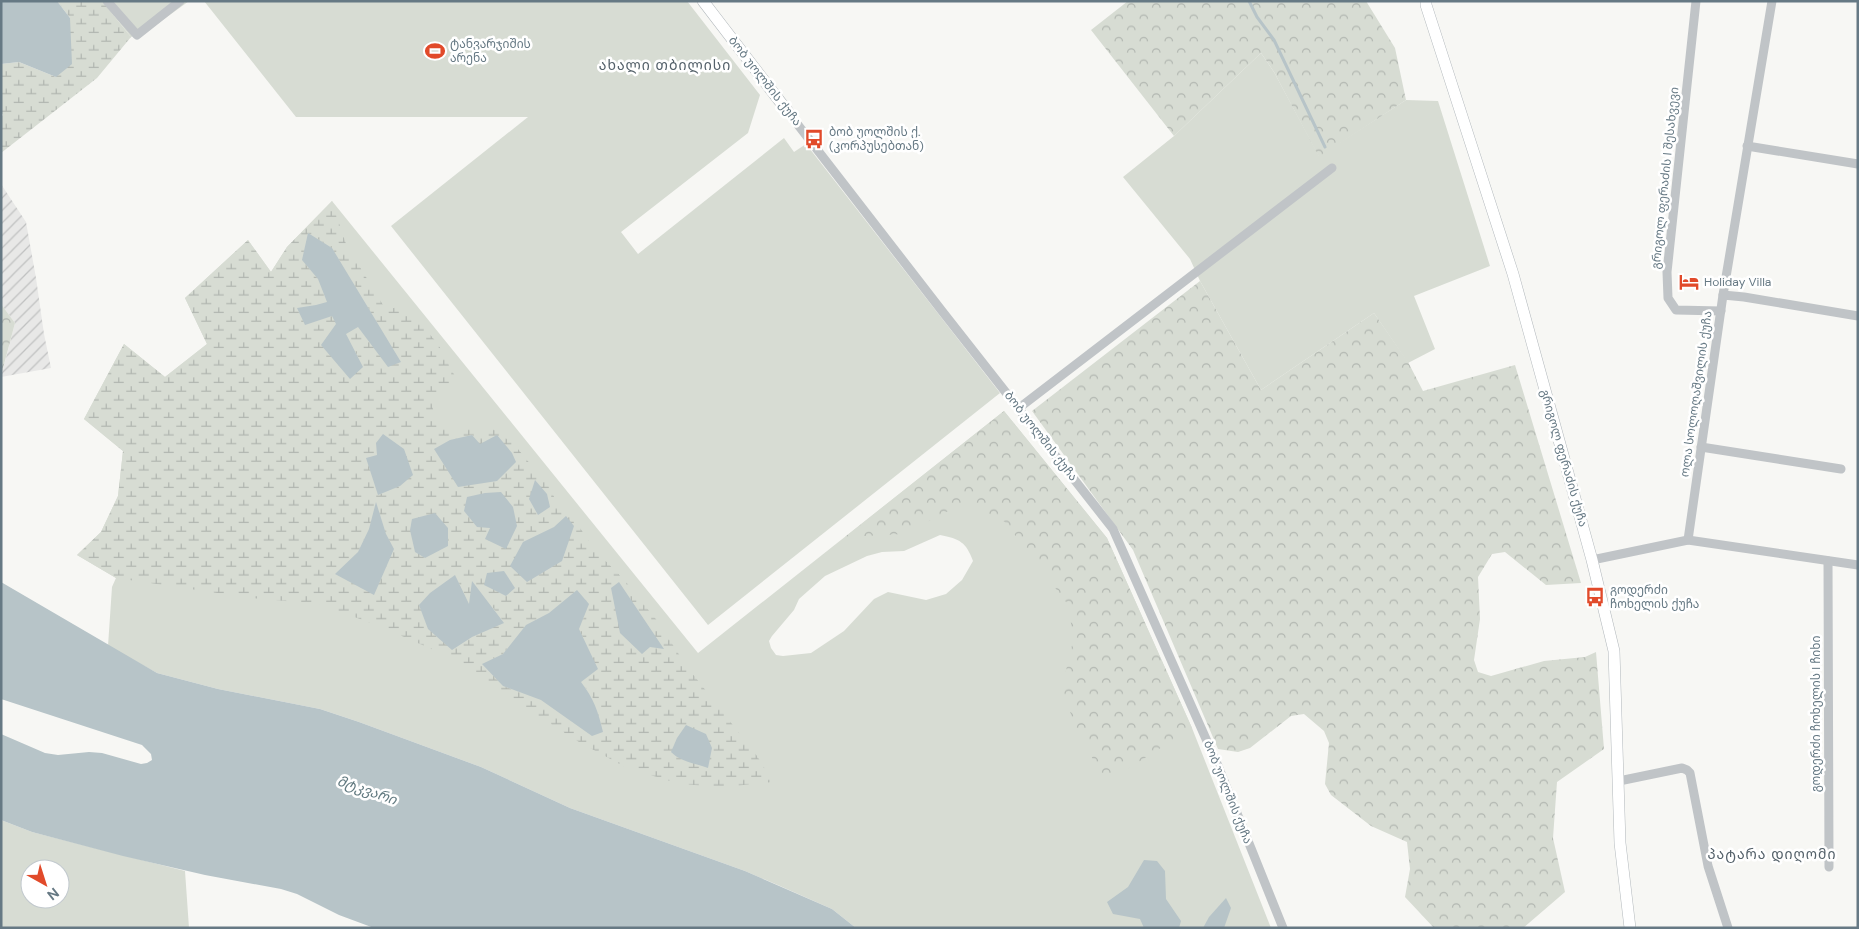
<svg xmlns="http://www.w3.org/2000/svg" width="1859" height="929" viewBox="0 0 1859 929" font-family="'DM Sans','Noto Sans Georgian',sans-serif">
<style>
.industrial{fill:url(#industrial-furrows)}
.green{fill:#d7dcd3;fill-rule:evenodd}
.forest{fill:url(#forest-crowns)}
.wetland{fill:url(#wetland-marsh);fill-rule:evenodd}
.water{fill:#b7c4c8}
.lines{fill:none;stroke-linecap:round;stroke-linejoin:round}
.stream{stroke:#b7c4c8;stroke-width:3}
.secondary-casing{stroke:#b2b8bc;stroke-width:12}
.street{stroke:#c0c4c7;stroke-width:9}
.secondary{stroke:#fff;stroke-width:11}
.labels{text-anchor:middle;stroke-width:5;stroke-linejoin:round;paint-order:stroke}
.poi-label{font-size:12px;fill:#667984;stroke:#fff;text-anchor:start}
.street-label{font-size:12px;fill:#667984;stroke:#fff}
.neighbourhood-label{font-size:14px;letter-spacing:1px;fill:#54616a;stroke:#fff}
.water-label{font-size:14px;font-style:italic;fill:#627a80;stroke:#fff}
</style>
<defs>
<pattern id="industrial-furrows" width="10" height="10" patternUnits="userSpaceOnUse" patternTransform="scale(1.25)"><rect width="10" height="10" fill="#e8e8e7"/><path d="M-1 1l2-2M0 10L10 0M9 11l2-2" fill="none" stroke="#c0c1c1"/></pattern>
<pattern id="forest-crowns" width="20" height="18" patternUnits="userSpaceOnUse" patternTransform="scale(1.25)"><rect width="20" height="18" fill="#d7dcd3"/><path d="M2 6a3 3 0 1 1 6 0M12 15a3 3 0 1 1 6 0" fill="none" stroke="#b2b7b1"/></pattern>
<pattern id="wetland-marsh" width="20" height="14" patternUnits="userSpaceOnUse" patternTransform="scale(1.25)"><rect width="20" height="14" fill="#d7dcd3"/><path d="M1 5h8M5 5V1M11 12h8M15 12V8" fill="none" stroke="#b2b7b1"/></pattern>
</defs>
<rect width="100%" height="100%" fill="#f7f7f4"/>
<polygon class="industrial" points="1,184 26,222 36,278 44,334 51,368 1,377 15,323 1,304"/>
<g class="green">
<polygon points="102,1 189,1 149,30 131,37"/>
<polygon points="204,1 687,1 760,95 748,133 621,232 638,254 784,138 794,152 806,144 1000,393 708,625 391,226 528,117 296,117"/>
<polygon points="1261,53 1274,72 1319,156 1406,100 1438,101 1490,266 1414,296 1435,349 1408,363 1374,313 1261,390 1200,281 1190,259 1123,177 1174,136"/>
<path d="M332 201 698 653 1004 411 1107 538 1192 728 1271 928H856L832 909 780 886 745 871 570 808 481 767 359 722 320 709 218 689 157 673 108 646 112 587 116 578 77 555 101 532 118 496 123 451 84 419 124 344 165 377 207 344 185 298 248 240 271 272 287 247ZM940 535C960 539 966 542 973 561L962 580 946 594 926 600 888 592 874 599 844 631 811 653 783 656 776 655 771 648 769 641 772 636 794 610 799 599 825 576 867 556 882 552 904 551Z"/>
<path d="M1 820 32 832 185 871 189 928H1ZM30 869H60V899H30Z"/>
</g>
<g class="forest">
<polygon points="1128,1 1366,1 1395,48 1406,100 1319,157 1274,72 1261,53 1174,136 1091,30"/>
<polygon points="1200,281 1261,390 1374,313 1408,362 1423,391 1515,365 1581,583 1546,585 1505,552 1492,554 1478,577 1480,619 1474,660 1478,672 1491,676 1544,661 1585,657 1596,652 1604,749 1557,782 1553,838 1565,892 1523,928 1434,928 1405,897 1410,869 1407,842 1371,826 1331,795 1325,784 1329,743 1324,731 1304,714 1291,716 1250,748 1238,752 1218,749 1133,550 1032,411"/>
<polygon points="1,304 15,323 1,376"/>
<polygon points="1004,411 1107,538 1192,728 1107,782 1077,733 1062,687 1073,641 1069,606 1005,522 966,502 903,534 845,537"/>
</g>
<g class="wetland">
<polygon points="57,1 102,1 131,37 97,78 1,153 1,117 3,115 1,112 1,64 19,62 56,77 70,18"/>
<path d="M332 201 346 244 386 310 405 305 438 344 459 384 431 399 435 419 445 429 472 427 493 429 513 443 550 488 560 510 575 521 596 551 626 582 659 623 685 664 757 756 773 782 723 787 680 784 627 768 579 742 436 651 379 626 319 604 251 598 116 578 77 555 101 532 118 496 123 451 84 419 124 344 165 377 207 344 185 298 248 240 271 272 287 247ZM308 233 332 248 401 362 388 366 359 326 346 333 363 367 332 316 305 324 297 308 316 305 327 302 318 279 302 260ZM472 435 479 445 450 440ZM376 443 400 486 378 495 366 458 377 456ZM376 503 386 534 394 549 335 574 358 552 369 529ZM566 516 527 582 523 542 554 527ZM455 575 470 605 473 582 504 622 472 637 452 650 430 593ZM619 582 663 649 650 647 611 588ZM577 591 589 605 579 629 597 669 581 682 592 696 599 712 592 736 541 700 503 686 482 664 503 654 526 625 549 613ZM712 748 707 768 691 762 680 760Z"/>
</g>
<g class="water">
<polygon points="1,1 57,1 70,18 72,64 56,77 19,62 1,64"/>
<polygon points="308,233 332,248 401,362 388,367 358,327 346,334 363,367 350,379 321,345 336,324 332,316 305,325 297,308 316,305 327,302 318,279 302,260"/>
<polygon points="383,434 404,449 413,475 400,486 378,495 366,458 377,455 376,443"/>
<polygon points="472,435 480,444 497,435 512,453 516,462 497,481 458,487 434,449 450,440"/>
<polygon points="535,480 547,494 550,507 538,515 529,499"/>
<polygon points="501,492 513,507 517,526 506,549 485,539 490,528 477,527 464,511 467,497 485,493"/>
<polygon points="376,502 386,534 394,549 374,595 335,574 358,552 369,529"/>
<polygon points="435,513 448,528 448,546 425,558 415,552 410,530 412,519"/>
<polygon points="566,516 574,526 562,561 527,582 510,566 523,542 554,527"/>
<polygon points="504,571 515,588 506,596 484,585 487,573"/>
<polygon points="455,575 469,604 472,581 504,623 472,637 452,650 428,629 419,605 430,593"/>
<polygon points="1,582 157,673 218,689 320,709 359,722 481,767 570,808 745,871 832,909 856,928 374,928 339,915 297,894 281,889 205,875 123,856 32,832 1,820 1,734 45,753 58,755 89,752 102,753 141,764 147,763 152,760 151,754 142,745 1,699"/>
<polygon points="619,582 664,649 650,647 642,654 620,633 611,588"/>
<path d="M577 590 589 604 579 629 598 669 581 682C594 699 598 711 603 732L592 736 541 700 503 686 482 664 503 654 526 625 549 613Z"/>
<path d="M686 725 706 734 712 748 708 768C694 763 681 762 671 752L677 738Z"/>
<polygon points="1144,860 1157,861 1165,871 1166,899 1181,921 1179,928 1144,928 1140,919 1113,914 1107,902 1128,887"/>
<polygon points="1226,898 1231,908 1224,928 1203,928 1209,917"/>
</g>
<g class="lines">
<polyline class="stream" points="1249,1 1257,17 1274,40 1325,147"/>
<defs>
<g id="secondary">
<polyline points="703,1 788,112"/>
<polyline points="1426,1 1426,5 1513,274 1592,560 1614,651 1620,843 1630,928"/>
</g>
</defs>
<use href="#secondary" class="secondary-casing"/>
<g class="street">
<polyline points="107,1 137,35 180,1"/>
<polyline points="1696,1 1667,272 1668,298 1676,310 1721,311"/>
<polyline points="788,112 942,311 1113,529 1218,766 1283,928"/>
<polyline points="1747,146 1858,164"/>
<polyline points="1723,295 1744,297 1858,316"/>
<polyline points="1019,408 1332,168"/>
<polyline points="1701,447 1841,469"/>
<polyline points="1688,540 1723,295 1772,1"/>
<polyline points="1592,560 1688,540 1858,565"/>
<polyline points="1828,561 1829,867"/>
<polyline points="1619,781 1682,768 1687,770 1690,773 1708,866 1728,928"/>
</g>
<use href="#secondary" class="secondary"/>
</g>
<defs>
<symbol id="stadium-bare" viewBox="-9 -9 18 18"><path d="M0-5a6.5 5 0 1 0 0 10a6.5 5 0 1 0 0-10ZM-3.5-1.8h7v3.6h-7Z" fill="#e14a2a" stroke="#fff" stroke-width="2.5" paint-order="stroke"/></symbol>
<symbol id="bus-bare" viewBox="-9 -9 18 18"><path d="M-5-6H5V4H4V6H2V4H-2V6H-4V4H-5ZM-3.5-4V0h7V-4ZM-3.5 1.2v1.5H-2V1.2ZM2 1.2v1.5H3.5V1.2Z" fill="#e14a2a" stroke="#fff" stroke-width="2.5" paint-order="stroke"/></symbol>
<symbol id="hotel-bare" viewBox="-9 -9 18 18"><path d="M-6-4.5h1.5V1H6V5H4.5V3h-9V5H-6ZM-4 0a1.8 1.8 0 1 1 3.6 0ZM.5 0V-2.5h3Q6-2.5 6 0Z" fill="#e14a2a" stroke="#fff" stroke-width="2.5" paint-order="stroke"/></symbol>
</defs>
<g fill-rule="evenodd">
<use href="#stadium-bare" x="421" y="37" width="28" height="28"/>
<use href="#bus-bare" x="800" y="125" width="28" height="28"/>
<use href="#hotel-bare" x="1675" y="268" width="28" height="28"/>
<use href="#bus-bare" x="1581" y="583" width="28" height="28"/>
</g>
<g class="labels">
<g class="poi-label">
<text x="450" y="48">ტანვარჯიშის<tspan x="450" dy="14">არენა</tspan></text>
<text x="829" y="136">ბობ უოლშის ქ.<tspan x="829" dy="14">(კორპუსებთან)</tspan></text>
<text x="1704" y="286">Holiday Villa</text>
<text x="1610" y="594">გოდერძი<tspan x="1610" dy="14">ჩოხელის ქუჩა</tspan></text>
</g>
<g class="street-label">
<text transform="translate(765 81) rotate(52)" y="4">ბობ უოლშის ქუჩა</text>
<text transform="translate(1665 178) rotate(-84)" y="4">გრიგოლ ფერაძის I შესახვევი</text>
<text transform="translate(1696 394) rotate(-82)" y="4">ოლა სოლოღაშვილის ქუჩა</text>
<text transform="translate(1041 436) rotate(52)" y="4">ბობ უოლშის ქუჩა</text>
<text transform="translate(1564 458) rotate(74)" y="4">გრიგოლ ფერაძის ქუჩა</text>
<text transform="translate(1816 714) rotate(-90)" y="4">გოდერძი ჩოხელის I ჩიხი</text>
<text transform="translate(1228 792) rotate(68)" y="4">ბობ უოლშის ქუჩა</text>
</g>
<g class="neighbourhood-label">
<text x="665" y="70">ახალი თბილისი</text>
<text x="1772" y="859">პატარა დიღომი</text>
</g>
<g class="water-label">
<text transform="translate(367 790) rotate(19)" y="5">მტკვარი</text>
</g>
</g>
<rect width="1859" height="929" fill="none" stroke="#667984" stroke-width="5"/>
<g transform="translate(45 884) rotate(141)"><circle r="24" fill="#ffffff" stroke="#c2c9ce"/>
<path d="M0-4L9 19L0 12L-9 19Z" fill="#e14a2a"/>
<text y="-8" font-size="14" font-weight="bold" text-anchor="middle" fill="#667984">N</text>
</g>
</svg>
